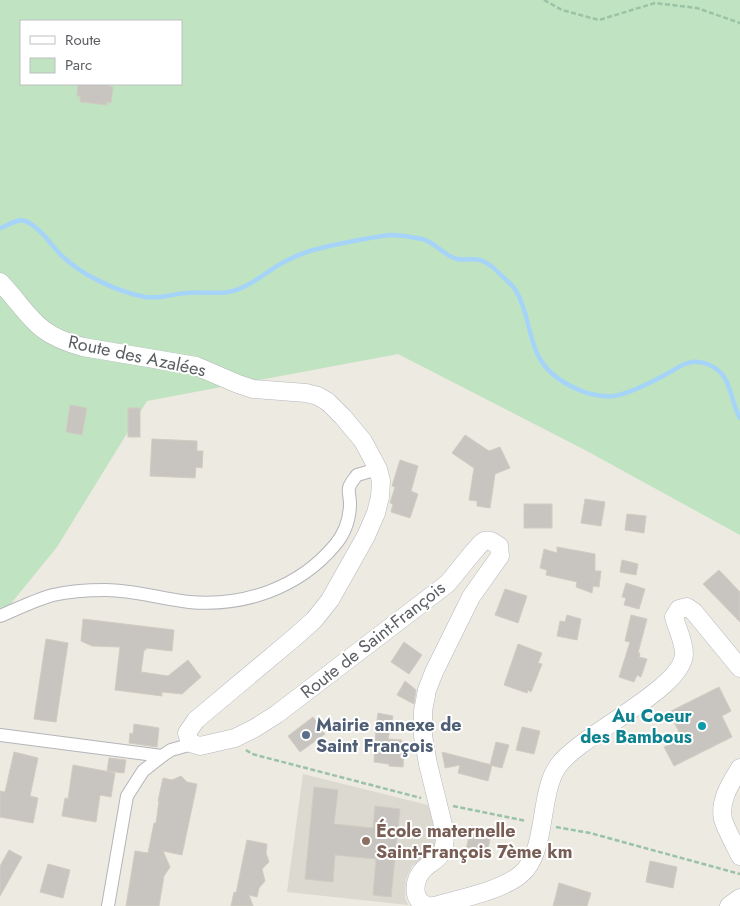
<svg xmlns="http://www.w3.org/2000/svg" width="740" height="906" viewBox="0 0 740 906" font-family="Jost,sans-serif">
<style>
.education{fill:#dcd9d1}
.green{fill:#c0e3c1;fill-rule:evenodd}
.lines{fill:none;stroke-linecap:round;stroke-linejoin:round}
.stream{stroke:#a6d4f9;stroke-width:4.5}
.building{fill:#c8c5c0;stroke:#d1ccc1}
.street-casing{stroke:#b3b5b9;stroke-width:14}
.secondary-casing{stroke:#b4b7bc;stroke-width:19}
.path{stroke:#9ac3a6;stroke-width:2.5;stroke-dasharray:5 2.5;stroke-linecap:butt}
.street{stroke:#fff;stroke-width:12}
.secondary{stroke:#fff;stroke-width:18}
.culture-dot{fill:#0f9aa8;stroke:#fff;stroke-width:2}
.service-dot{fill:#5c6f8a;stroke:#fff;stroke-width:2}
.education-dot{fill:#8d6e63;stroke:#fff;stroke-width:2}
.labels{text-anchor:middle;stroke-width:4;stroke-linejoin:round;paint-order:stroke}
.street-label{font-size:18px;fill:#5b5e62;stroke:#fff}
.culture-label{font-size:18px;font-weight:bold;fill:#0d838f;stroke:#fff;text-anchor:end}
.service-label{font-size:18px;font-weight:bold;fill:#4e5e75;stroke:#fff;text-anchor:start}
.education-label{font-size:18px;font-weight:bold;fill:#785e54;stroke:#fff;text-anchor:start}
</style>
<rect width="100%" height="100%" fill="#edeae2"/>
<polygon class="education" points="303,774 428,805 438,835 438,848 412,866 406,879 405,897 408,905 287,892"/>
<path class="green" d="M0 0H740V535L585 450 398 354 147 401 57 547 0 617ZM21 21H181V84H21Z"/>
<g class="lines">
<path class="stream" d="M0 228C8 226 17 218 25 221 38 225 52 246 61 255 83 276 116 291 145 297 160 299 172 294 186 293 203 291 223 296 239 289 256 282 270 269 286 261 308 249 334 245 359 240 370 238 380 236 390 235 400 235 412 237 422 239 435 242 443 255 457 259 466 261 474 257 483 261 490 264 496 270 501 275 506 280 513 285 516 291 529 312 528 339 540 359 550 376 570 387 587 393 595 395 606 397 614 396 632 393 656 380 672 371 679 367 684 363 692 362 703 361 713 365 721 373 731 383 732 405 740 418"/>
</g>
<g class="building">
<polygon points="78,84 109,84 109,86 113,87 111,103 107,102 107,105 80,102 80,96 77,96"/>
<polygon points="70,405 87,408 82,435 66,432"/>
<rect x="128" y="408" width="12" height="29"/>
<polygon points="465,435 489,451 500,447 510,468 495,474 490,508 477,506 477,501 469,500 474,468 452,453"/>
<polygon points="152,439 197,441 197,451 203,451 202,468 196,467 195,478 150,476"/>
<polygon points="400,460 418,466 411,491 418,494 410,518 391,512 393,504 390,503 395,487 392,486"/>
<polygon points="585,499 605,502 601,526 581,523"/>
<rect x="524" y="504" width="28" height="24"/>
<polygon points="627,514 646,516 644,533 625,530"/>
<polygon points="557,547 595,554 595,571 601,571 599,587 593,586 592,593 576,587 577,582 546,575 547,570 540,568 544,549 557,553"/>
<polygon points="622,560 638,564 636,575 620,572"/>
<polygon points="719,570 740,592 740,622 703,584"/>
<polygon points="626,583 645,589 639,609 624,605 626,598 622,597"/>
<polygon points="505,589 527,596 518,623 495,615"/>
<polygon points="567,615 581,619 577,640 557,636 560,621 565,622"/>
<polygon points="631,615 647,619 638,653 640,653 639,657 647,659 641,677 637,675 634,682 619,677 630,642 625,641"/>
<polygon points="83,619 174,630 172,651 146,648 146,650 144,650 141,672 168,676 188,660 201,677 182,694 162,692 162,696 115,690 120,647 92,646 81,641"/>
<polygon points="46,639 68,643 56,722 34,719"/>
<polygon points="404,642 422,655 409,674 391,662"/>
<polygon points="518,644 542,653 538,663 542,664 531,692 528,690 527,693 504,685"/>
<polygon points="405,681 416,690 414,704 397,695"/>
<polygon points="719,687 731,711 722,716 732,737 674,766 664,747 682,738 669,712"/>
<polygon points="378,713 393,716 388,739 402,740 401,750 404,750 403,767 389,766 389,764 374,762 376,727"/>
<polygon points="313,717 325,734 300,752 288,736"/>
<polygon points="134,724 159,728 157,747 129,743 130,733 133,734"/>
<polygon points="522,727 540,731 534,754 516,750"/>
<polygon points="496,742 509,745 502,768 490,765"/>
<polygon points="14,752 38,758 30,796 38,798 33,823 0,817 0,791 5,792"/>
<polygon points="442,752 492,765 488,781 458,773 460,765 445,768"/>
<polygon points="109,758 126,760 124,773 107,771"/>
<polygon points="73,765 115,773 111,797 100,795 96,822 62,816 65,798 68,799"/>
<polygon points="181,776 187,782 197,784 182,855 163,851 170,867 164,876 159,906 126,906 135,851 148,853 154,823 156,823 159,801 158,801 163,778 172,780"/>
<polygon points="314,787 338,790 334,824 373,828 375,806 400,809 391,897 373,895 376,859 335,855 333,882 305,879"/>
<polygon points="471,826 490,830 488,839 490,839 486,859 465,855"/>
<polygon points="247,840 267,844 266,853 269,862 262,869 265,881 259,888 257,897 249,895 253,906 231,906 234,892 236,893"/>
<polygon points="9,850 22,857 0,896 0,866"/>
<polygon points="650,861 677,867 673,888 646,882"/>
<polygon points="48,864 70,870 63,898 40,892"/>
<polygon points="559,883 591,893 587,906 553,906"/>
</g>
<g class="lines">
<defs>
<g id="street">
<path d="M0 616C17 609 35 600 53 595 70 591 88 590 106 590 134 590 161 599 189 602 244 607 299 588 335 545 345 533 350 518 350 503 350 498 348 492 349 488 350 483 355 478 357 475L378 469"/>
<polyline points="0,735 162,756"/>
<polyline points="108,906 127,796 143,771 162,756 171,750 192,744"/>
</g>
<g id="secondary">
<path d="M0 282C32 316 34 334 83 347L196 366 238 384 253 389 306 393 318 396 328 402 343 417 363 441 378 469 381 481 380 497 376 513 366 536 330 600 314 620 295 637 196 720 187 733 190 743 200 746 235 738 255 728 277 714 447 584C453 578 480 542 484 541 490 539 494 543 499 546L500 556 471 597 434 672 427 690 423 711V736L428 764 445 833C445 839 445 846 442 852 438 861 428 863 422 871 413 882 412 902 428 906"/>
<path d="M740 768C731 783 719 800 723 819 726 830 735 845 740 856"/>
<path d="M434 906C459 899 500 891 520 875 548 853 538 794 558 766 581 734 683 689 684 654 684 641 677 629 674 617L679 609 687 607 694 612 740 668"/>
<polyline points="729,906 740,898"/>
</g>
</defs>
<use href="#street" class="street-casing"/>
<use href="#secondary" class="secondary-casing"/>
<g class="path">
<polyline points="544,0 562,10 599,20 655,3 697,8 740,23"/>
<polyline points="246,750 252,754 421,798"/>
<polyline points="453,806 526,821"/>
<polyline points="556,827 590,833 740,874"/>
</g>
<use href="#street" class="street"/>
<use href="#secondary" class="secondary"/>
</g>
<circle class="culture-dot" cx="702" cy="726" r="5"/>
<circle class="service-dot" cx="306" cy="735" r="5"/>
<circle class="education-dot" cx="366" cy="841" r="5"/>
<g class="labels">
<g class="street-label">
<text transform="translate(137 356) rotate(12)" y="6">Route des Azalées</text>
<text transform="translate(373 640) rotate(-38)" y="6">Route de Saint-François</text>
</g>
<g class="culture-label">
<text x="692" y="722">Au Coeur<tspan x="692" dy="21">des Bambous</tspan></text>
</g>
<g class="service-label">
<text x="316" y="731">Mairie annexe de<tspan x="316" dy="21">Saint François</tspan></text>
</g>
<g class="education-label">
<text x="376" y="837">École maternelle<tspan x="376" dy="21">Saint-François 7ème km</tspan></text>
</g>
</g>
<rect x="20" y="20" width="162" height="65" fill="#ffffff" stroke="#bdbfc0"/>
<rect x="30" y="36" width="25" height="8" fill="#ffffff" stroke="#bdbfc0"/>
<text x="65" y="45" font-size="15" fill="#5b5e62">Route</text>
<rect x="30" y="58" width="25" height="15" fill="#c0e3c1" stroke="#bdbfc0"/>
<text x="65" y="70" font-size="15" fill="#5b5e62">Parc</text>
</svg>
